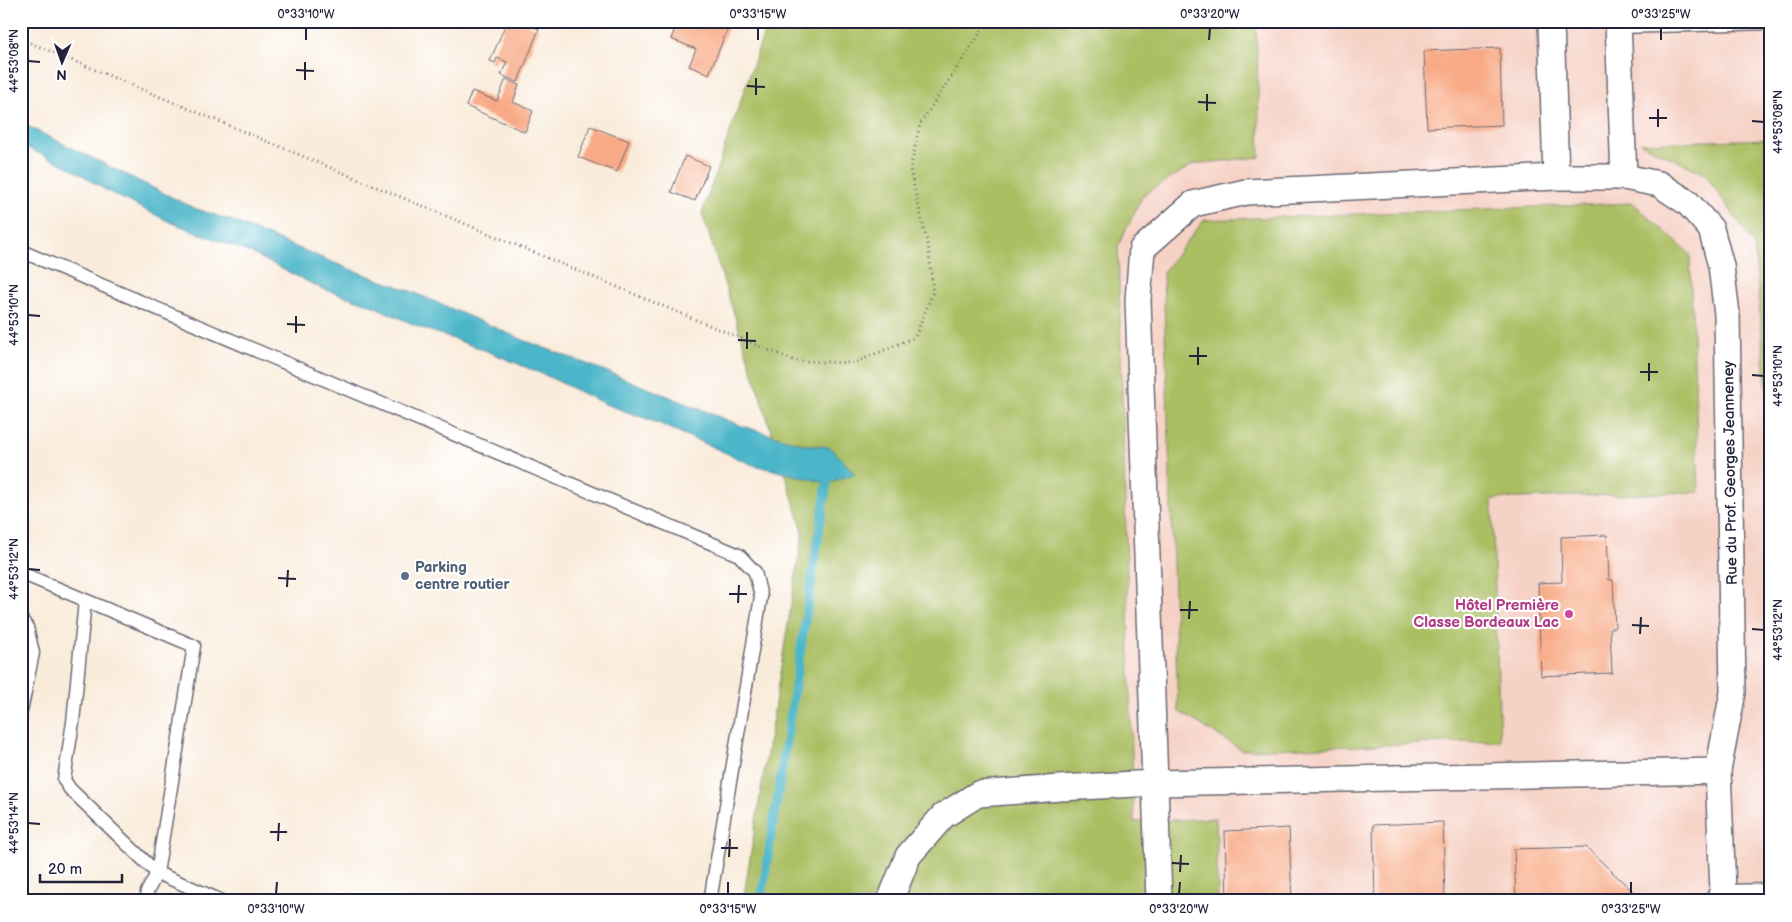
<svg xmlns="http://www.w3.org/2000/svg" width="1792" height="922" viewBox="0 0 1792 922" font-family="'Balsamiq Sans',sans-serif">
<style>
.built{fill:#f6d1c5}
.green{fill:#aabe62;stroke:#66704e}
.water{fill:#4bb6c9;stroke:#366c82}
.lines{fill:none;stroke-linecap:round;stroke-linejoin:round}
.stream{stroke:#4bb6c9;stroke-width:9}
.building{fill:#f8aa86}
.service-casing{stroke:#6d6973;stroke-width:15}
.minor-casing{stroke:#6d6973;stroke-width:28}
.path{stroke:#6d6973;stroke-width:3;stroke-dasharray:1 4;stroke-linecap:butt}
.service{stroke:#fff;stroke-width:12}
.minor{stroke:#fff;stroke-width:25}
.ticks{fill:none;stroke:#22223b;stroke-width:2}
.service-dot{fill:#5c6f8a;stroke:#fff;stroke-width:2}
.hotel-dot{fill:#d1479c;stroke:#fff;stroke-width:2}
.labels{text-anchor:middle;stroke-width:4.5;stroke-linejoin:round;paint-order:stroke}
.street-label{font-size:15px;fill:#22223b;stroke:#fff}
.service-label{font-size:15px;font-weight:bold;fill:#4e5e75;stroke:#fff;text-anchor:start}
.hotel-label{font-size:15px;font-weight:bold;fill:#b23c85;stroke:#fff;text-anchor:end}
.neatline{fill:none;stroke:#22223b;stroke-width:2}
.ticks-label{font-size:12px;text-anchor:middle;fill:#22223b}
</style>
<rect width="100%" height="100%" fill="#fff"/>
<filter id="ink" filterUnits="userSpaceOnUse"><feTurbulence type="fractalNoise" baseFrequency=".02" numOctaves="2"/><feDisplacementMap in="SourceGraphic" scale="10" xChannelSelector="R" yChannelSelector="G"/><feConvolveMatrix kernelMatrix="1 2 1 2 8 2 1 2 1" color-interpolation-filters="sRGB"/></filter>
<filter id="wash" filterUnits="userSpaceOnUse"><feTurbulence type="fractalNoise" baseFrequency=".0096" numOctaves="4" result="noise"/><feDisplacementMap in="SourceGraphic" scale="20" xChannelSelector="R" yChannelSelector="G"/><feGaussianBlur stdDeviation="1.12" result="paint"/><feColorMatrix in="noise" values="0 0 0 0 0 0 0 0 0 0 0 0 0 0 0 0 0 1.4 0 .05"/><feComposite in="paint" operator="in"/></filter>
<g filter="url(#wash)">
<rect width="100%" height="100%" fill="#f9ecdb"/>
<polygon class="built" points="1256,21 1771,21 1771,901 1218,901 1215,818 1134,823 1118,246 1143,195 1194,164 1260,157"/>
<g class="green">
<polygon points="768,21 1256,21 1260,157 1194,164 1143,195 1118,246 1134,822 1216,818 1218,901 743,901 803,531 702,213"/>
<polygon points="1771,139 1771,439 1754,244 1705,174 1640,143"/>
<polygon points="1633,203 1690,254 1699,492 1492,499 1500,741 1242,750 1178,711 1163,272 1204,220"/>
</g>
<polygon class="water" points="21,123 194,208 230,220 347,268 408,290 526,341 603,370 742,426 806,445 829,447 838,455 855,474 827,483 753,465 658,423 605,404 547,376 482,349 419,327 369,304 320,288 253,254 170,222 109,192 69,167 21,145"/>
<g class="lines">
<polyline class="stream" points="761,901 827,483"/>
</g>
<g id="blocks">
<g class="building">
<polygon points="507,21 530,21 528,25 539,29 518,82 501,75 507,62 497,58 495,63 490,61"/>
<polygon points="606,21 619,21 618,26"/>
<polygon points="678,21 712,21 728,28 709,74 689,66 696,49 671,39"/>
<polygon points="1500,48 1502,125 1427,128 1424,51"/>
<polygon points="506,79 519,85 513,102 533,111 525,132 466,106 472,91 497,101"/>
<polygon points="590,126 629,141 617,172 578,157"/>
<polygon points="685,156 709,166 695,201 671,192"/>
<polygon points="1607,535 1609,580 1613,580 1615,628 1610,628 1612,673 1541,676 1538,583 1562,582 1561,537"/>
<polygon points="1443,822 1445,901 1375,901 1373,825"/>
<polygon points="1289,828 1292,901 1227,901 1225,831"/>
<polygon points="1586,847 1643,901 1516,901 1514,849"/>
</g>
</g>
</g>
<g filter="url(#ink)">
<use href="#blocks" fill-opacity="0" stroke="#6d6973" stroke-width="1"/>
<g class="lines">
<defs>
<g id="service">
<polyline points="1618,27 1771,23"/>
<polyline points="21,251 739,555 755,572 761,597 710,901"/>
<polyline points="21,573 194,646 157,873"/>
<polyline points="85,601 73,722 64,780 70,789 157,873"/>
<polyline points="21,619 27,627 33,653 21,711"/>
<polyline points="1723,891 1771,890"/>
<polyline points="148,901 147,892 157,873 222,901"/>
</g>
<g id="minor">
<polyline points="1551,21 1556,177"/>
<polyline points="1618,21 1624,177"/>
<polyline points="890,901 908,856 943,816 978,794 1060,788 1155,783 1159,901"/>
<polyline points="1718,901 1723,891 1718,771 1733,692 1727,314 1721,266 1711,229 1688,203 1659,184 1624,177 1556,177 1246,192 1193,204 1142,249 1138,300 1155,783 1718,771"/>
</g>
</defs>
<use href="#service" class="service-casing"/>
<use href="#minor" class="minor-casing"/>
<polyline class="path" points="21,39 795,361 854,363 915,337 933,292 929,250 910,170 920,124 988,21"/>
<use href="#service" class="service"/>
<use href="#minor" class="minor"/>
</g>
</g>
<path class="ticks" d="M306 40V28M758 40V28M1209 40 1210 28M1661 40V28M28 61 40 62M296 70 314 71M305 80V62M747 86 765 87M756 95V78M1198 102 1216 103M1207 111V94M1649 118H1667M1752 121 1764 122M1658 127V109M28 315 40 316M287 324 305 325M296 333V316M738 340 756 341M747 349V332M1189 356H1207M1198 365V347M1640 372H1658M1752 375 1764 376M1649 381V363M28 569 40 570M278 578 296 579M287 587 288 570M729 594H747M738 603 739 585M1180 610H1198M1189 619 1190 601M1632 625 1649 626M1752 629 1764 630M1640 634 1641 617M28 823 40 824M270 832H287M278 841 279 823M721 848H738M729 857 730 839M1172 863 1189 864M1180 872 1181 855M276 894 277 882M728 894V882M1179 894 1180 882M1631 894V882"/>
<circle class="service-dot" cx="405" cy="576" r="5"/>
<circle class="hotel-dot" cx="1569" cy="614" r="5"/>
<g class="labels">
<g class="street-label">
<text transform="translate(1730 473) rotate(-91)" y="5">Rue du Prof. Georges Jeanneney</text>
</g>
<g class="service-label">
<text x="415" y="572">Parking<tspan x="415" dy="17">centre routier</tspan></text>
</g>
<g class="hotel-label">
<text x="1559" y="610">Hôtel Première<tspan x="1559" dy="17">Classe Bordeaux Lac</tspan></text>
</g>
</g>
<rect width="1792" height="922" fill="none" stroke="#fff" stroke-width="55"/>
<g transform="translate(62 62) rotate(182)" stroke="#ffffff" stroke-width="4" paint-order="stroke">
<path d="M0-4L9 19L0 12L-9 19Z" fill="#22223b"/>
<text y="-8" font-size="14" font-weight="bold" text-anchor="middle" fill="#22223b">N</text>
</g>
<path d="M40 874v8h82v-8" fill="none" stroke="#22223b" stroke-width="2.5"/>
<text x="48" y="874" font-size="15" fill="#22223b" stroke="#ffffff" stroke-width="4" paint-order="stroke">20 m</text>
<rect x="28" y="28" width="1736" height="866" class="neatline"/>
<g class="ticks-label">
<text x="306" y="18">0°33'10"W</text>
<text x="758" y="18">0°33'15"W</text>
<text x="1210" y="18">0°33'20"W</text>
<text x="1661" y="18">0°33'25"W</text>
<text transform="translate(14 61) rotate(-90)" y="4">44°53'08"N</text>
<text transform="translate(1778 122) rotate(-90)" y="4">44°53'08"N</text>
<text transform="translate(14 315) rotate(-90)" y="4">44°53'10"N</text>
<text transform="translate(1778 376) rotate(-90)" y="4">44°53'10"N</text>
<text transform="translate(14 569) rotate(-90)" y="4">44°53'12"N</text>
<text transform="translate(1778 630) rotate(-90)" y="4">44°53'12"N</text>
<text transform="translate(14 823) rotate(-90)" y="4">44°53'14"N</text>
<text x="276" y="913">0°33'10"W</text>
<text x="728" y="913">0°33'15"W</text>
<text x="1179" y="913">0°33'20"W</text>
<text x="1631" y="913">0°33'25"W</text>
</g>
</svg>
